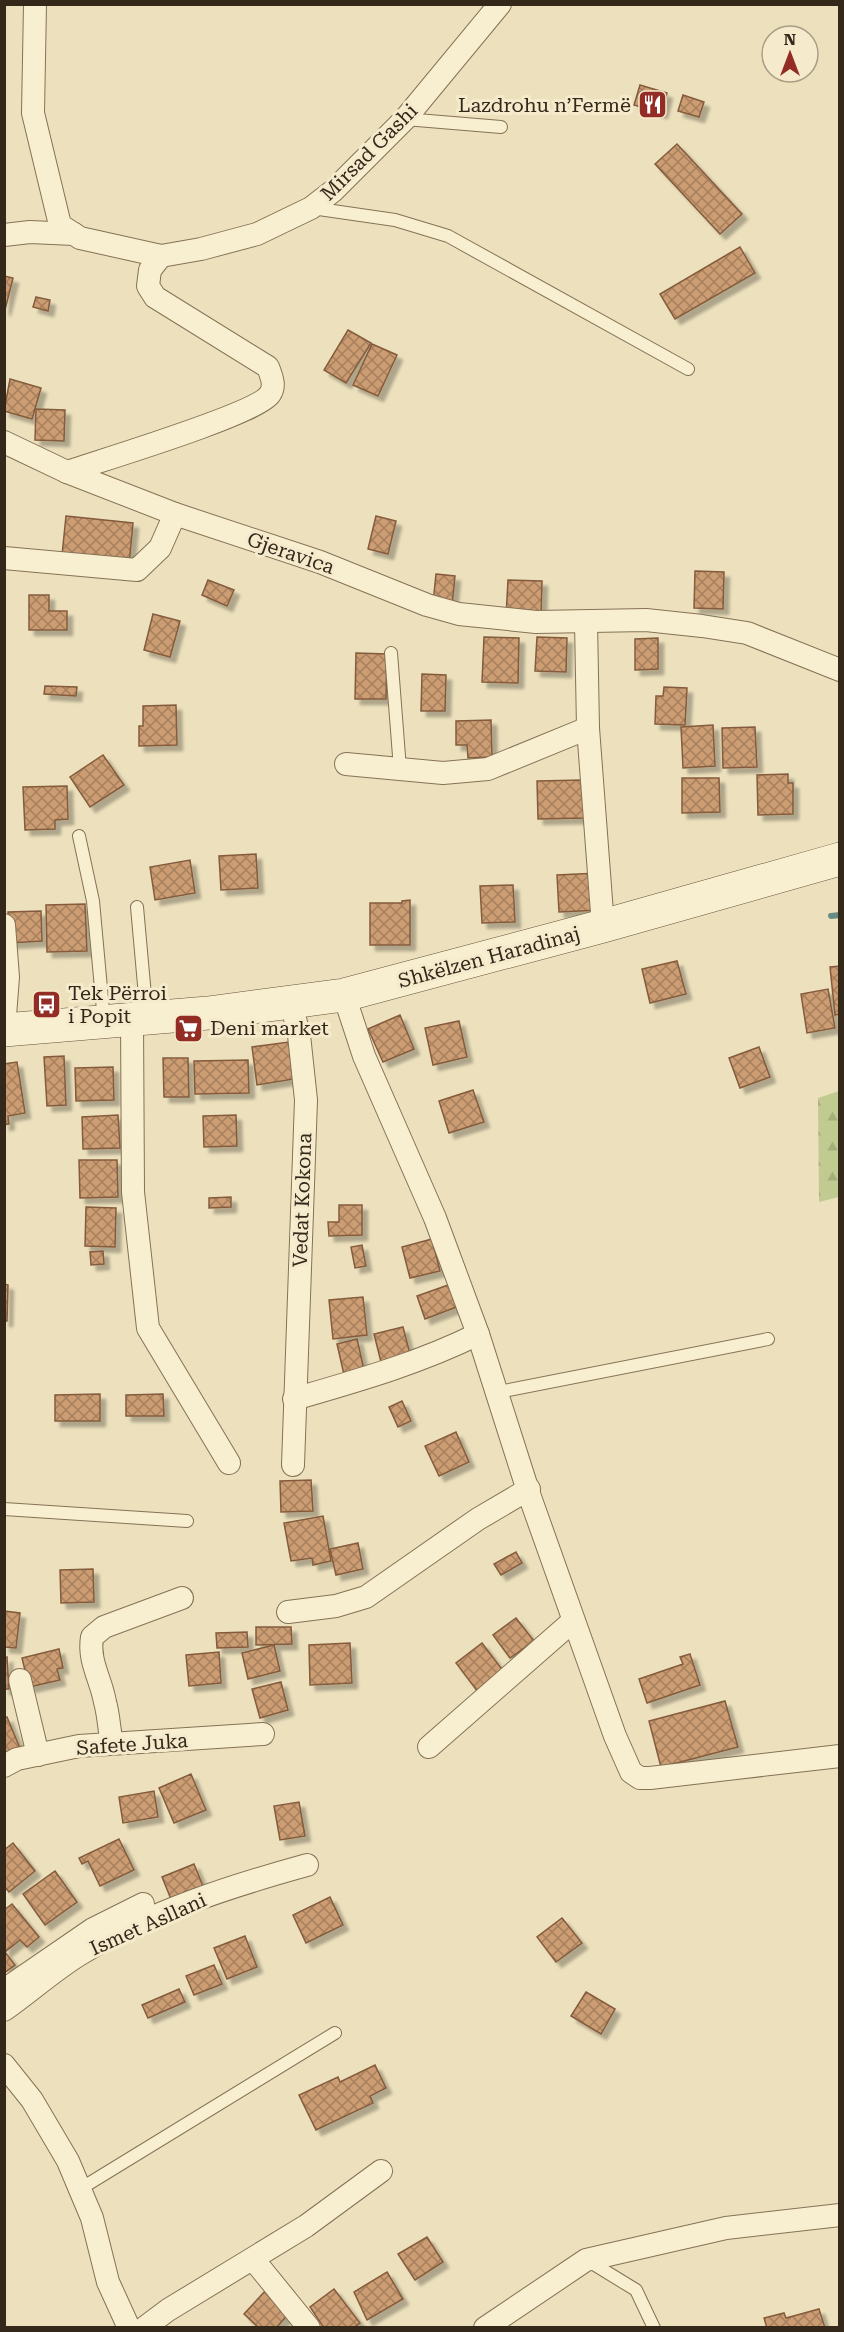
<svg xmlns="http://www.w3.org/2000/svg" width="844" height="2332" viewBox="0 0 844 2332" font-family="'Roboto Serif',serif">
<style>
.forest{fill:url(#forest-firs)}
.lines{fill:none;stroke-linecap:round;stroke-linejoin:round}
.stream{stroke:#688c85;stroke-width:6}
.building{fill:url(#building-cross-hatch);stroke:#845c3c;stroke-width:1.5;filter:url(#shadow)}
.lane-casing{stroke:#857256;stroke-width:14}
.street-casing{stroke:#857256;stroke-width:24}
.secondary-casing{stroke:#66523a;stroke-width:34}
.lane{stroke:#f8eed0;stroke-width:12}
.street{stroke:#f8eed0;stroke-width:22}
.secondary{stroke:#f8eed0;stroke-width:33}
.labels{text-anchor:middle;stroke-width:6;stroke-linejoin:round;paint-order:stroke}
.poi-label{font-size:20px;fill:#34281b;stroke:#f5ebcc;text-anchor:start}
.street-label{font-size:20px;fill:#34281b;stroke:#f5ebcc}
</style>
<defs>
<pattern id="forest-firs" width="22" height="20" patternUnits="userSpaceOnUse" patternTransform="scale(1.5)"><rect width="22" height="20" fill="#c1cb91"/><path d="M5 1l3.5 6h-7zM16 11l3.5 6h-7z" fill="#a6ae7c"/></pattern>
<pattern id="building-cross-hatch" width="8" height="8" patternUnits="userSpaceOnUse" patternTransform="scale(1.5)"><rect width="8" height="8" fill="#cc9c72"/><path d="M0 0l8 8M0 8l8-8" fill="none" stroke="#a67f5d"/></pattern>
<filter id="shadow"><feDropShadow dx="5.5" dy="5.5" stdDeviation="1.5" flood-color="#0004"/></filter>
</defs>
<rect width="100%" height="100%" fill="#ede1bd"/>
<polygon class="forest" points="839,1091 839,1197 819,1202 818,1098"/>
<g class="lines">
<polyline class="stream" points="831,916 840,915"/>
</g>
<g class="building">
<polygon points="640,85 667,93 662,113 634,105"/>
<polygon points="683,95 704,102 699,117 678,111"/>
<polygon points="677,144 742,214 720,234 655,164"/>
<polygon points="740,247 755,273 675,319 660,294"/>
<polygon points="4,276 13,278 5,310 4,310"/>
<polygon points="36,297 50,300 48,311 33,307"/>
<polygon points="348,330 371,343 346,383 324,370"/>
<polygon points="372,344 397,355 378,396 353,385"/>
<polygon points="10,379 41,388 32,419 4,411"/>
<polygon points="36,409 65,410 64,441 35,440"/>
<polygon points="66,516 133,523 129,565 62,555"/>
<polygon points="376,516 396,521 388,554 368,549"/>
<polygon points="695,571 724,572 723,609 694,608"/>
<polygon points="436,574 455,576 452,606 433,603"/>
<polygon points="208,580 234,590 227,606 202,595"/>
<polygon points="508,580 542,581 541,618 506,617"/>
<polygon points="29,595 49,595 49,611 67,611 67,630 29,630"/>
<polygon points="153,614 180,621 170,657 144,650"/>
<polygon points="484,637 519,638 518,683 482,682"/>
<polygon points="537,637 567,638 566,672 535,671"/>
<polygon points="658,638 658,669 635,670 635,639"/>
<polygon points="356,653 387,654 386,699 355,699"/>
<polygon points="422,674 446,675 445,711 421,711"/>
<polygon points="45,686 77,687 76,696 44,694"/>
<polygon points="664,687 687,688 685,725 655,724 656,696 663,696"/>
<polygon points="176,705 177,745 139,746 139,726 143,726 143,706"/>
<polygon points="491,720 492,757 468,758 467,745 456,745 456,721"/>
<polygon points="713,725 715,766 683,768 681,727"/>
<polygon points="755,727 757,767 723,768 722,728"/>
<polygon points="103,755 124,785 90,807 70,777"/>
<polygon points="788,774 788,783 793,783 793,814 758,815 757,775"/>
<polygon points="682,778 719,778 720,812 682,813"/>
<polygon points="583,780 584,818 538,819 537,781"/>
<polygon points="67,786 68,819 55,820 55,829 25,830 23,787"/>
<polygon points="256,854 258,888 221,890 219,856"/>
<polygon points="190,860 195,893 155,900 150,867"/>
<polygon points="598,873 600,910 559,912 557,875"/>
<polygon points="513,885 515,922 482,923 480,886"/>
<polygon points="410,900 410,945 370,945 370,903 402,903 402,901"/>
<polygon points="85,904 87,951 47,952 46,905"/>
<polygon points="41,911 42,941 10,943 8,912"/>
<polygon points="677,961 686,994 650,1003 642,969"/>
<polygon points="840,966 840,1014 835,1015 830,967"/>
<polygon points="828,989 835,1028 807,1033 801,994"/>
<polygon points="400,1015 414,1049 383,1062 368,1029"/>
<polygon points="459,1021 467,1057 433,1065 425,1028"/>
<polygon points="289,1042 294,1079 257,1085 252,1047"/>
<polygon points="759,1047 770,1077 740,1088 729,1058"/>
<polygon points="64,1056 66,1105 47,1106 44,1057"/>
<polygon points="163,1058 188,1058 189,1097 164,1097"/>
<polygon points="248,1060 249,1093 195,1094 194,1061"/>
<polygon points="17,1062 25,1113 8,1116 9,1124 4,1125 4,1064"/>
<polygon points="113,1067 114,1100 76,1101 75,1068"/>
<polygon points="473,1090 484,1122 449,1133 439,1101"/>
<polygon points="118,1115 120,1148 83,1149 82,1117"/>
<polygon points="236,1115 237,1146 204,1147 203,1116"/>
<polygon points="79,1160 117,1160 118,1197 80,1198"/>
<polygon points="231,1197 231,1207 209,1208 209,1198"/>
<polygon points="339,1205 362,1205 362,1235 329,1236 328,1222 339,1222"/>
<polygon points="86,1207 116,1208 115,1247 85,1246"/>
<polygon points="432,1239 440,1271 410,1278 402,1247"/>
<polygon points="362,1245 366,1266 355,1268 351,1247"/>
<polygon points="103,1251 104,1264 91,1265 90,1252"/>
<polygon points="4,1284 8,1285 7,1321 4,1321"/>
<polygon points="451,1284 459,1306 425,1319 417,1296"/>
<polygon points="363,1297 367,1335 333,1339 329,1300"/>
<polygon points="403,1327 411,1358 382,1366 374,1334"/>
<polygon points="357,1339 365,1374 345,1379 337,1344"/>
<polygon points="100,1394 100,1421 55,1421 55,1395"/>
<polygon points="163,1394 164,1416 126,1416 126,1395"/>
<polygon points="402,1401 411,1421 398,1427 389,1407"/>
<polygon points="456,1432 469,1462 439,1476 425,1446"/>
<polygon points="311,1480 313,1511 281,1512 280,1481"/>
<polygon points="323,1516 331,1561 313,1565 312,1558 291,1561 284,1523"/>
<polygon points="358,1543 363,1569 336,1575 330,1549"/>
<polygon points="516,1552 522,1563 501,1575 494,1564"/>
<polygon points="93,1569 94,1602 61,1603 60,1570"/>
<polygon points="4,1611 20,1613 16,1648 4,1647"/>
<polygon points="516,1618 534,1641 510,1658 493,1635"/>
<polygon points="256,1627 291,1627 292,1644 256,1645"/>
<polygon points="247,1632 248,1647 217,1648 216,1633"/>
<polygon points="350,1643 352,1683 310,1685 309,1645"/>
<polygon points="482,1643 504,1672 478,1692 456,1663"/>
<polygon points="274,1645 280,1671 248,1679 242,1653"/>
<polygon points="59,1649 63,1668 57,1669 60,1680 29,1687 22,1658"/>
<polygon points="219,1652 221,1683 189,1686 186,1655"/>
<polygon points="690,1654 700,1685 647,1703 639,1679 683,1664 680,1657"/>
<polygon points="7,1657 9,1689 4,1689 4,1658"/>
<polygon points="281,1682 288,1710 260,1718 252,1689"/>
<polygon points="725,1701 738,1747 661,1767 649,1721"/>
<polygon points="7,1717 22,1753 4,1760 4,1718"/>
<polygon points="191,1774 206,1810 174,1823 159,1788"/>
<polygon points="154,1791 158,1817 123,1823 119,1797"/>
<polygon points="299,1802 305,1836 280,1840 274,1806"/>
<polygon points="119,1839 134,1870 100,1886 88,1861 82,1864 79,1858"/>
<polygon points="13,1843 35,1871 9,1892 4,1886 4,1850"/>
<polygon points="194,1864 207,1896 175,1909 162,1877"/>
<polygon points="55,1871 77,1902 45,1925 23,1894"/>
<polygon points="330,1897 343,1925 306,1943 293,1915"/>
<polygon points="12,1904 39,1937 27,1947 20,1940 5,1952 15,1965 4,1973 4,1910"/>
<polygon points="562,1918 582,1943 556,1962 537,1937"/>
<polygon points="245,1936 257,1967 227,1979 214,1948"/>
<polygon points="214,1965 222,1984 194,1995 186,1976"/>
<polygon points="179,1989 185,2002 148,2018 142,2005"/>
<polygon points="586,1992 615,2009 601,2034 571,2016"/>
<polygon points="375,2065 386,2088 370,2096 373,2103 316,2130 299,2095 338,2077 340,2082"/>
<polygon points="427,2237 443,2262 415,2280 398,2254"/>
<polygon points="387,2272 403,2299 367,2320 354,2292"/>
<polygon points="334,2289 360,2323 353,2328 324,2328 310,2307"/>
<polygon points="266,2290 291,2311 276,2328 259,2328 244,2314"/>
<polygon points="819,2309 825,2328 767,2328 764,2318 784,2313 786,2318"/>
</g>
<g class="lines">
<defs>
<g id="lane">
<polyline points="405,119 501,127"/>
<polyline points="312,208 395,220 448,236 688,369"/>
<polyline points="391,653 400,769"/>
<polyline points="79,836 93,901 104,1021"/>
<polyline points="137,907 147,1018"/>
<polyline points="499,1392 768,1339"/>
<polyline points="4,1509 187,1521"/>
<polyline points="80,2189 335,2033"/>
<polyline points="587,2260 636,2290 654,2328"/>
</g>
<g id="street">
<polyline points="35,4 33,113 60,225 80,238 161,256 201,249 257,234 311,208 333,191 405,119 500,4"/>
<polyline points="4,235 30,232 74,234"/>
<polyline points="4,442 67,472 175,514 320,562 427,605 459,614 536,622 646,620 702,626 747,633 840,670"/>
<path d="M67 472C99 461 257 414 270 394 276 385 271 376 268 367L155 297 148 286 150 270 161 256"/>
<polyline points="4,558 137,570 160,548 175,514"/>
<polyline points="586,622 588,728 603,926"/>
<polyline points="346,764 443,773 488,769 588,728"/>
<polyline points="4,925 8,977 4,1029"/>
<polyline points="344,995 364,1056 435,1218 478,1334 530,1497 615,1736 631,1772 640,1778 650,1778 840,1756"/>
<polyline points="291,1002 299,1035 306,1100 293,1465"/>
<polyline points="132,1020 133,1192 148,1328 229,1463"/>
<path d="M294 1399C356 1381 420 1363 478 1334"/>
<polyline points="288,1612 336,1606 366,1597 478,1519 529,1489"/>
<polyline points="20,1680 38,1755"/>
<path d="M112 1744C109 1730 109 1716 105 1702 101 1679 88 1661 92 1637L104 1627 182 1598"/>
<polyline points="429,1747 573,1621"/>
<polyline points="4,1766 17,1759 79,1746 263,1734"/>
<polyline points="4,1990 93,1929 143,1904"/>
<path d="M4 2010C30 1992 55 1969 82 1953 150 1912 231 1886 307 1865"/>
<polyline points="4,2065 32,2100 68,2161 92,2218 108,2282 129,2328"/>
<polyline points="253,2259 309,2328"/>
<polyline points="144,2328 168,2310 306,2226 381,2171"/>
<polyline points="485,2328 586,2260 726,2228 840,2215"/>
</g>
<polyline id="secondary" points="4,1030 208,1013 344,995 603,926 840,859"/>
</defs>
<use href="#lane" class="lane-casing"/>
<use href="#street" class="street-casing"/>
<use href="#secondary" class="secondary-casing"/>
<use href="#lane" class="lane"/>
<use href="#street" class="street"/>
<use href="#secondary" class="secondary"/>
</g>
<defs>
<symbol id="restaurant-square" viewBox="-11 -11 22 22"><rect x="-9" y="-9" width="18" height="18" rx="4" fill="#942c26" stroke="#f5ebcc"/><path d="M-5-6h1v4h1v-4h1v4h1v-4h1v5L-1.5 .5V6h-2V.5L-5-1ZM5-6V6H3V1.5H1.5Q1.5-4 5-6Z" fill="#fff"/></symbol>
<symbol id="bus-square" viewBox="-11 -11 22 22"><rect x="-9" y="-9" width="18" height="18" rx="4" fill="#942c26" stroke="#f5ebcc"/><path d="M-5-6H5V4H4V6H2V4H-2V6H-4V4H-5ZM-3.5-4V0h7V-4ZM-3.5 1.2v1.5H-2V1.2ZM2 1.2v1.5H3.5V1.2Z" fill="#fff"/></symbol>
<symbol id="supermarket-square" viewBox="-11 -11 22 22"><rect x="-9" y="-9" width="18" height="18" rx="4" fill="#942c26" stroke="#f5ebcc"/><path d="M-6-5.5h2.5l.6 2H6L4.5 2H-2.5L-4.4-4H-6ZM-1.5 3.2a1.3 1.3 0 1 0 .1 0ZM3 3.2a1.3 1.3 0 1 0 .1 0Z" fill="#fff"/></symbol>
</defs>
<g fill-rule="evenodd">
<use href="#restaurant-square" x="636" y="88" width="33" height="33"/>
<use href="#bus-square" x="30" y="988" width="33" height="33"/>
<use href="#supermarket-square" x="172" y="1012" width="33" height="33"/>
</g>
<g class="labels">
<g class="poi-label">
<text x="631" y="112" text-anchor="end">Lazdrohu n’Fermë</text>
<text x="68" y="1000">Tek Përroi<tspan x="68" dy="23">i Popit</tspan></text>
<text x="210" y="1035">Deni market</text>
</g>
<g class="street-label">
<text transform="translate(369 152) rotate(-45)" y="7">Mirsad Gashi</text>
<text transform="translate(291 553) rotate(19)" y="7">Gjeravica</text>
<text transform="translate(489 957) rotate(-15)" y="7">Shkëlzen Haradinaj</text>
<text transform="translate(302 1200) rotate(-88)" y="7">Vedat Kokona</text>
<text transform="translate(132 1744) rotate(-4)" y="7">Safete Juka</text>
<text transform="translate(148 1924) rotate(-24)" y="7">Ismet Asllani</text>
</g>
</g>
<rect width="844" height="2332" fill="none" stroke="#34281b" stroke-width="12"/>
<g transform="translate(790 54)"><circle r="28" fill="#f5ebcc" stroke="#a89d85" stroke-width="1.5"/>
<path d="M0-4.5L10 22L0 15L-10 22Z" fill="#942c26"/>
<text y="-9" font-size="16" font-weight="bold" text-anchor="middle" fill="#34281b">N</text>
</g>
</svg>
